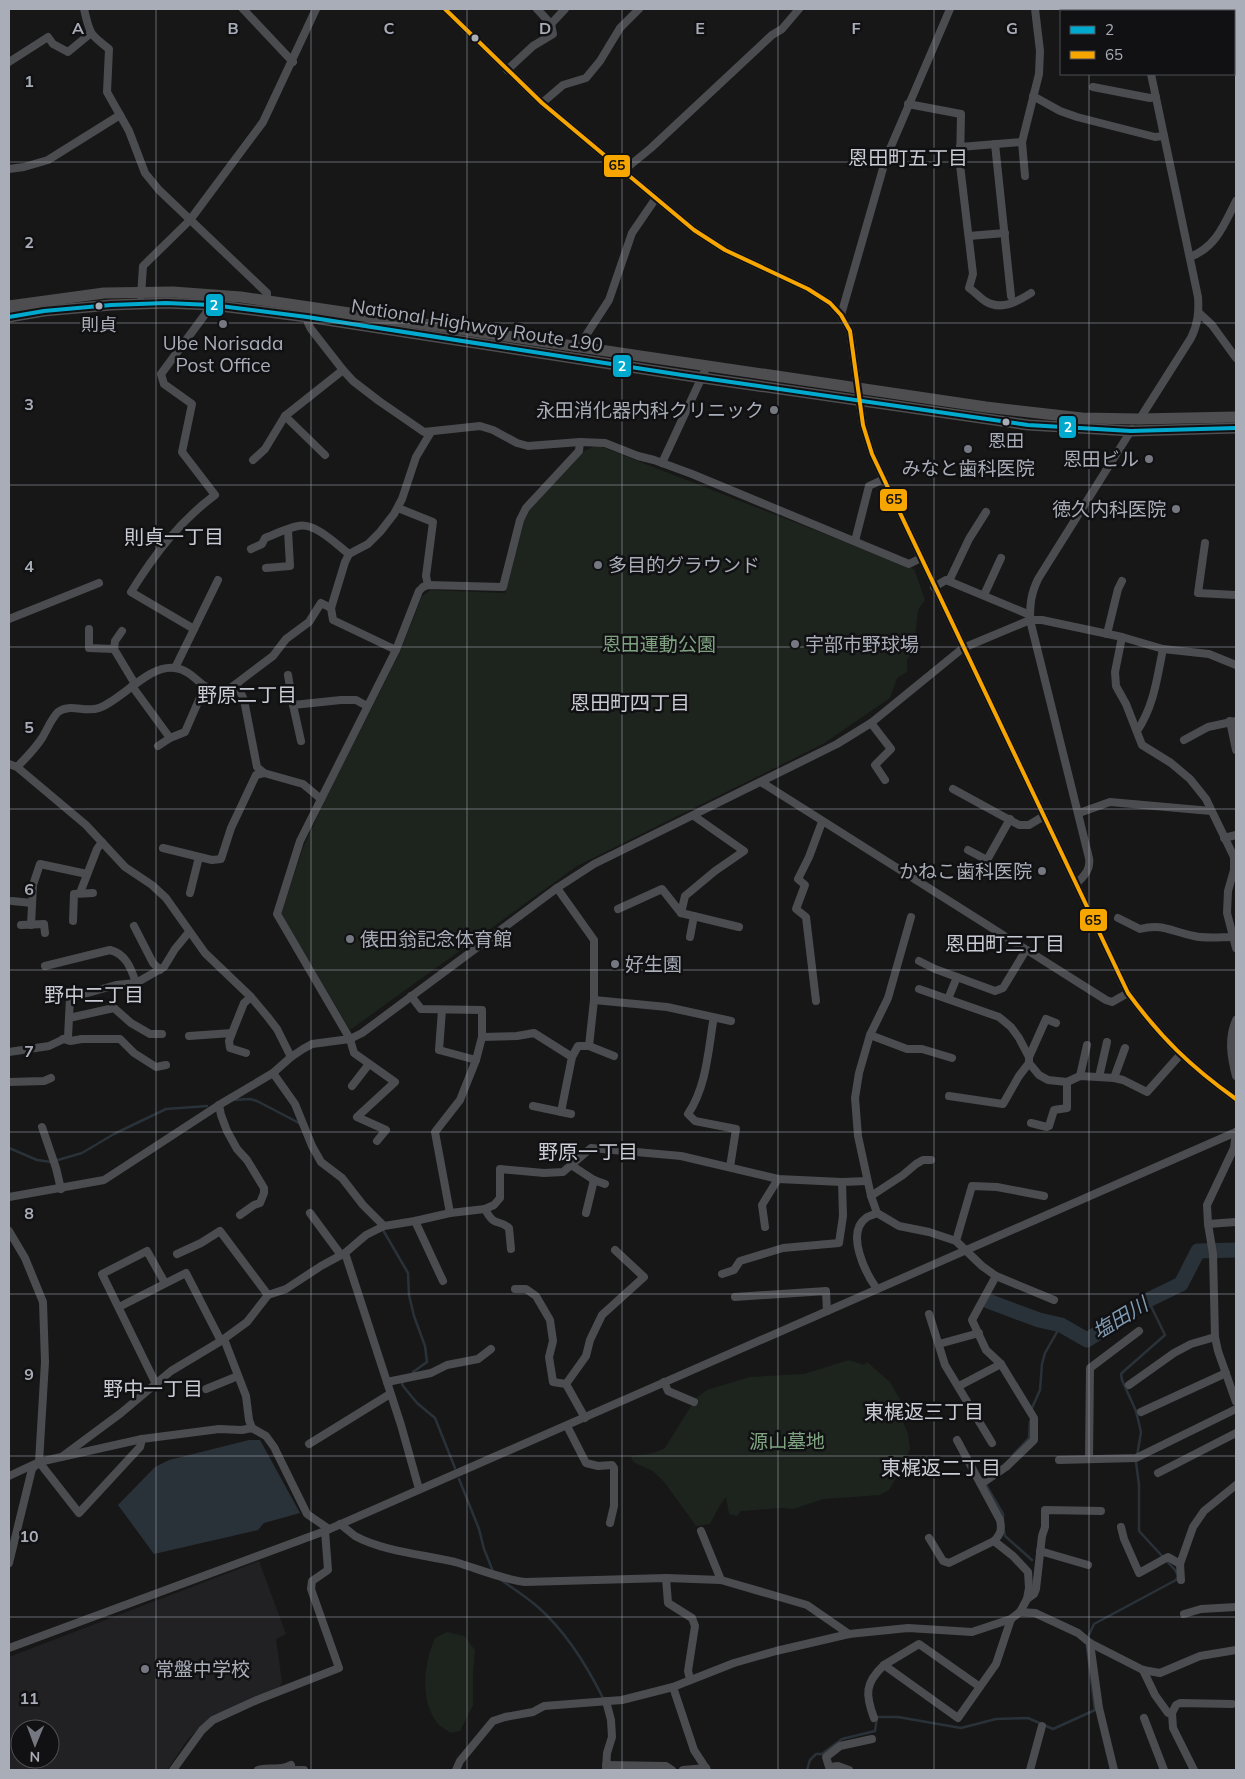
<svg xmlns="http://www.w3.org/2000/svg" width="1245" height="1779" viewBox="0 0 1245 1779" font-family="Mulish,'Noto Sans JP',sans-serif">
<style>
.built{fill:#212123;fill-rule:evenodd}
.green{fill:#1d241e}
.water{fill:#2a3239}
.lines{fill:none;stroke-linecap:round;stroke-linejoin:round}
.stream{stroke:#2a3239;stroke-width:2.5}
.river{stroke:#2a3239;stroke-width:15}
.minor{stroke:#4b4c50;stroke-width:8}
.highway{stroke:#4e4e51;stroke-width:11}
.bus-1-casing{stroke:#111113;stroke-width:8}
.bus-2-casing{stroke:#111113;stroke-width:8}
.bus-1{stroke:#00a9ce;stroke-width:4}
.bus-2{stroke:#f7a600;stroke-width:4}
.grid{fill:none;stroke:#a8adb8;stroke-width:1;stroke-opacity:0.55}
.bus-dot{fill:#a8adb8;stroke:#111113;stroke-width:2}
.poi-dot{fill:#757880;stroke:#111113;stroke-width:2}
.labels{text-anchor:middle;stroke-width:5;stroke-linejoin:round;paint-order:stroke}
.bus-label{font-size:18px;fill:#a8adb8;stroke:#111113}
.street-label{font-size:19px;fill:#a8adb8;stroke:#111113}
.poi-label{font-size:19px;fill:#a8adb8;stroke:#111113;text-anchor:start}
.park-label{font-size:19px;fill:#7fa381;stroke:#111113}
.neighbourhood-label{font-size:20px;fill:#c9ccd4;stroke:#111113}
.water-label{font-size:20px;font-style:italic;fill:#7f9bb3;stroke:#111113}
.grid-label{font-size:16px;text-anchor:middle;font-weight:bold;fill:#a8adb8;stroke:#111113;stroke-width:5;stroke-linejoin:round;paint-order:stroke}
.line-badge{stroke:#111113;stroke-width:2}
.badge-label{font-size:14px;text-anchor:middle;font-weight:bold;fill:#fff}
.pale-badge-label{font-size:14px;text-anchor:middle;font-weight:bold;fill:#111}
</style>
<rect width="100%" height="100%" fill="#171717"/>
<path class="built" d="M259 1561 286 1634 276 1639 282 1682 278 1690 211 1716 188 1739 167 1770H9V1657ZM20 1729H50V1759H20Z"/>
<g class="green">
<polygon points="597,445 914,569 925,600 918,610 914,646 907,661 907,672 897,678 890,698 823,744 577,866 350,1030 281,914 303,848 325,800 400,652 422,596 431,590 505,593 523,522 530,509 584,451"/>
<path d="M849 1360 864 1365 867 1362 890 1382 902 1403 897 1406 908 1434 910 1449 902 1467 889 1490 880 1495 823 1499 793 1509 783 1508 741 1511 737 1516 729 1514 726 1497 720 1505 710 1524 696 1526 665 1483 653 1471 633 1462 631 1456C642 1455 654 1454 665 1448L696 1398 707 1390 750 1377 804 1374Z"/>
<path d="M447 1632 464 1636 475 1650 473 1673V1705L460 1731 451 1733C447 1730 441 1727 438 1724 419 1699 424 1665 435 1638Z"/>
</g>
<polygon class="water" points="249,1440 260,1440 300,1513 264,1523 258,1530 154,1554 118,1505 155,1467 169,1460"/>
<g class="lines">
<g class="stream">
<polyline points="233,1100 250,1099 257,1101 301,1124"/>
<polyline points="9,1148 37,1160 51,1162"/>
<polyline points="58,1160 82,1153 114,1134 166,1109 207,1106"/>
<polyline points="383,1230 408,1273 409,1295 414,1316 425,1346 427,1362 413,1372"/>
<polyline points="402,1383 403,1386 417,1403 435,1418 455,1468"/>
<polyline points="1032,1408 1040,1390 1042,1364 1045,1353 1061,1325"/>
<polyline points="1013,1455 1029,1438 1030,1421"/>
<polyline points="986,1476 982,1478 1003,1514 1003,1518"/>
<polyline points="459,1479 479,1529 484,1549 492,1569"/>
<polyline points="1004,1531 1005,1536 1032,1560"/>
<path d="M501 1580C514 1589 527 1597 539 1608 566 1632 587 1666 603 1698"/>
<polyline points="807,1770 810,1760 816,1754 822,1754 842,1739 875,1731 877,1717 898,1717 961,1728 996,1719 1028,1718 1053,1729 1095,1710 1087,1647 1088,1637 1094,1624 1176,1580 1178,1576 1175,1570 1139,1531 1139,1485 1136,1462 1141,1432 1136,1411 1122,1380 1121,1374 1124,1371 1165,1335 1148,1300"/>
</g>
<polyline class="river" points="988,1301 1039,1320 1061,1325 1087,1340 1148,1300 1181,1284 1198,1251 1236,1250"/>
<g class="minor">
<path d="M84 9C90 33 88 33 109 49L107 92 129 131 145 173 159 190 267 293V300"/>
<polyline points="243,9 293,62"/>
<path d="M445 9 542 103 694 230 725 250 808 289 830 303 841 315 850 331 863 425 872 454 1128 993C1161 1038 1191 1067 1236 1099"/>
<polyline points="1139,9 1140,11"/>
<polyline points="551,24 565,9"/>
<polyline points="1234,42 1236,43"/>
<polyline points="9,62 48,37 53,44 68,52 91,33"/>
<polyline points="507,70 533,46 553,34 551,24 537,9"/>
<polyline points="1093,87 1150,98 1156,97"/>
<polyline points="1033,96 1060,111 1077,117 1155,137 1164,136"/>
<polyline points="542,103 563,85 586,78 600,61 620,28 639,9"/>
<path d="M908 104 961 114 960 165 973 274 969 288C975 292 979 297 985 301 1001 311 1017 302 1031 293"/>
<polyline points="995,144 1011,296"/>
<polyline points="960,147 1022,142"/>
<polyline points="9,169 24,167 48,160 120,115"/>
<polyline points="623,171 651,148 772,35 782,29 799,9"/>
<polyline points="1025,176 1022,142 1039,74 1040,51 1035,9"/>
<polyline points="969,236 1005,233"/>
<path d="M1190 257C1216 247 1224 225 1236 201"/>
<polyline points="141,296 143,266 190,220 263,122 316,9"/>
<polyline points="1199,313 1212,325 1236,358"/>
<polyline points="307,314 308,323 311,329 343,370 353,381 379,401 424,432 480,426 493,430 517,443 528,446 580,442 605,443 638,456 654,460 692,474 909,564 921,558"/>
<polyline points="841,315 886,158 950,9"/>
<polyline points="579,346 609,300 632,233 656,198"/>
<polyline points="285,416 325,455"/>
<path d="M1139 420 1191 338C1198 324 1199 312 1198 297L1151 74"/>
<polyline points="253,460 265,449 285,416 343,370"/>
<polyline points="662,463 707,366"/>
<polyline points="398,508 433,522 426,576 428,585"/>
<polyline points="855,541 869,486 884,479"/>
<polyline points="1205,543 1198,593 1236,595"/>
<path d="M251 549 262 544 265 538C276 534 287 528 298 526 315 522 337 545 349 554"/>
<polyline points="266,568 290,566 288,530"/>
<polyline points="949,581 969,539 986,512"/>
<polyline points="934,587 946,580 1030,615"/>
<polyline points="984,595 1001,558"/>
<polyline points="9,619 99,583"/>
<polyline points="89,629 89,648 114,649"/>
<path d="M194 629 131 592C154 555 179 522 215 495L182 452 192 404 164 384 161 374 212 305"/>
<polyline points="122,631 115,641 114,649 135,684"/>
<polyline points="1107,634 1118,589 1122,581"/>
<polyline points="1122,637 1115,672 1116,686 1126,704 1142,745 1171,763 1190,779 1206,799 1234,857 1234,870 1228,891 1227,913 1236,948"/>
<polyline points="396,650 333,620 331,608 345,562 349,554 368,544 380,532 394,514 402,499 416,457 431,432"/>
<polyline points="175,668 218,580"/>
<polyline points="288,675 293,705"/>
<polyline points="237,684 244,700 257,767 264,773 303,784 321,799"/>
<polyline points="132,686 170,738"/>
<polyline points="1230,721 1236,750"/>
<polyline points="871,723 891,749 875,765 885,780"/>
<path d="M1137 731C1154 706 1157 678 1163 649"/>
<polyline points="1184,740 1208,727 1236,721"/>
<polyline points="301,741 293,705 341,700 356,700 367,706"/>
<polyline points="158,746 170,738 185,732 205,686"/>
<polyline points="9,764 17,767 86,825 125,867 152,885 166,898 205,953 251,997 267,1016 277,1029 291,1057"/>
<path d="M17 767C26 758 35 749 42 738 47 730 51 719 58 712 69 703 86 713 99 708 122 700 149 664 175 668 195 670 204 695 224 693L273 656 286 639 309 622 321 603 331 608"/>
<polyline points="761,782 1106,1000 1112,1002 1128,993"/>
<polyline points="953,789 1019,825 1029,825 1044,816"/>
<polyline points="1079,813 1110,802 1211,811"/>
<polyline points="694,816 744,851 715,871 685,896 681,913 739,927"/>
<polyline points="1224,838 1236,835"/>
<polyline points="163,848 212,860 221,859 231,828 256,775 264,773"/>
<polyline points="968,850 987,860 1010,819"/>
<path d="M1076 884C1084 876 1091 870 1089 858L1030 620C1030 603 1031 594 1038 579L1132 429"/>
<polyline points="557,888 594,940 594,1000 589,1046"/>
<polyline points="80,893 97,849 102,842"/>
<polyline points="190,893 199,857"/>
<polyline points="12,901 32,903"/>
<polyline points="618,909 662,889 681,913"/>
<polyline points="911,917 888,998 870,1035 859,1073 855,1098 858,1136 871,1196 877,1213 899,1226 929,1232 956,1241 982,1266 996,1276 972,1320 986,1350 1001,1364 1034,1418 1034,1440 1006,1467 981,1484"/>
<path d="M1118 918 1140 929C1163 923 1172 932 1194 936 1206 939 1221 937 1233 937"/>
<polyline points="73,921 74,894 93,893"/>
<polyline points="21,925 44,924 45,933"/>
<polyline points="31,925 33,885 40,864 87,874"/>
<polyline points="134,926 153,963 160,970"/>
<polyline points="690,937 694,916"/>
<polyline points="919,961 935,969 995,991 1003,988 1026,950"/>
<path d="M45 966 110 950C126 954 131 968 136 983"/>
<polyline points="919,989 999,1017 1011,1027 1019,1038 1029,1057 1029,1063 1039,1075 1048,1080 1067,1082 1080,1076 1114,1078 1123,1080 1147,1092 1180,1055"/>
<polyline points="411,996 421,1009 482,1010 482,1037 476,1060 460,1100 435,1132 450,1213"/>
<polyline points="948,999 957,977"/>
<polyline points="594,1000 667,1007 731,1021"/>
<polyline points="816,1001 806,917 796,909 805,885 798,879 809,857 822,822"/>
<polyline points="442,1010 439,1050 476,1060"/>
<polyline points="69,1018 114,1008 131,1023 150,1034 162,1034"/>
<path d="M1236 1020C1228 1038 1231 1057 1236 1076"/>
<path d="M713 1022C708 1053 706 1087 688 1114L695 1121 736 1129 730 1167"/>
<polyline points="232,1033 244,1003 251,997"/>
<polyline points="870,1035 907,1049 922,1049 952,1058"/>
<polyline points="189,1036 232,1033 229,1041 230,1048 246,1053"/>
<polyline points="482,1037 517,1036 534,1033 572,1057 578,1046 589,1046 614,1056"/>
<polyline points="63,1039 70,1041 82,1039 120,1039 134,1053 156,1067 166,1065"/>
<polyline points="9,1052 49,1046 68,1037 70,998 116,985 136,983 164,967 175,949 189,932"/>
<polyline points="1029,1057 1046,1019 1056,1023"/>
<polyline points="273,1073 295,1104 312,1146 321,1162 342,1178 363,1205 384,1226"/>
<polyline points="1080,1076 1087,1045"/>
<polyline points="1099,1077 1107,1042"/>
<polyline points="1114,1078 1125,1048"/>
<polyline points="9,1082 44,1081 51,1078"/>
<polyline points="352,1086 369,1064"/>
<polyline points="949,1096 1003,1104 1019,1076 1029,1063"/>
<polyline points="219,1105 221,1115 227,1131 237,1149 247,1160 264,1188 264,1193 260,1203 254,1205 240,1215"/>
<polyline points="533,1106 571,1114"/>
<polyline points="561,1112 572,1057"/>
<polyline points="1031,1123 1047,1127 1049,1126 1054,1110 1067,1108 1067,1082"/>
<polyline points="42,1127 56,1168 61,1189"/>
<polyline points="1236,1132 1234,1148 1207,1205 1208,1224 1213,1254 1215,1337 1218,1351 1236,1402"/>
<polyline points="377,1141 386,1130 357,1117 395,1082 354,1053 350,1039 277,914 300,841 396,650 419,591 423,587 428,585 503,587 520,520 526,508 579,451 580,442"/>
<polyline points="571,1165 594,1180 605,1184"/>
<polyline points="871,1196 903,1175 916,1164 923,1160 931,1160"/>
<polyline points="9,1197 104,1180 219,1105 273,1073 291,1057 303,1049 312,1044 350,1039 362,1033 557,888 594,864 837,744 871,723 963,648 1030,620 1042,620 1122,637 1163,649 1209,654 1236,665"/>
<path d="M485 1209C495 1228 497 1218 509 1228L511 1249"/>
<polyline points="310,1213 341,1255"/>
<polyline points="586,1213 594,1180"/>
<path d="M877 1213C874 1215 868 1216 866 1218 845 1233 866 1274 877 1289"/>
<polyline points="415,1221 443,1281"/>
<polyline points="1208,1224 1236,1222"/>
<polyline points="765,1227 762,1205 778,1179"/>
<polyline points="9,1231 25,1258 43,1302 45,1362 39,1462 79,1513 140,1447 142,1439"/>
<polyline points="956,1241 972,1186 997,1187 1044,1196"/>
<polyline points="345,1253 401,1425 419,1489"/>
<polyline points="177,1254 201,1243 220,1231 268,1295"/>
<polyline points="722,1274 734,1270 740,1261 783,1248 839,1243 843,1216 842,1182"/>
<polyline points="996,1276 1054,1300"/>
<polyline points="515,1289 526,1289 536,1296 550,1320 553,1341 549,1357 553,1382 566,1384"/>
<polyline points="735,1297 826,1291 827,1311"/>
<polyline points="119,1307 186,1273 221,1341"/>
<polyline points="929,1314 945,1365 992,1443"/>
<polyline points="224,1339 246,1396 249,1420 252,1428"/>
<polyline points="939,1344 979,1333"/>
<polyline points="387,1382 431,1373 447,1365 478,1359 491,1349"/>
<polyline points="664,1382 668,1391 694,1402"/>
<polyline points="156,1384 102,1274 147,1251 165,1283"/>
<polyline points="1129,1385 1174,1353 1191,1344 1215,1337"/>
<polyline points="959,1386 1001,1364"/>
<polyline points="206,1389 238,1376"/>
<polyline points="1141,1412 1226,1373"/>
<polyline points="585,1418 566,1384 586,1356 590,1340 602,1315 644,1277 615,1250"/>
<polyline points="567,1426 586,1463 598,1466 612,1465 614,1468 614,1506 610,1523"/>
<polyline points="309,1444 390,1394"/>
<polyline points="63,1456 121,1413 171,1371 221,1341 247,1322 268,1295 286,1289 321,1266 345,1253 366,1235 384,1226 415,1221 450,1213 485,1209 494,1205 500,1198 500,1169 544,1173 563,1172 591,1148 681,1156 778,1179 842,1182 867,1181"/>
<polyline points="1089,1459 1090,1368 1139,1331"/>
<polyline points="1059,1460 1136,1458 1236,1409"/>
<polyline points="1158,1473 1236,1433"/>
<polyline points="9,1476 39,1462 142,1439 219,1429 242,1430 252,1428 266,1436 274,1447 307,1514 329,1529"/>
<path d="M340 1524C345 1528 350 1532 355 1536 382 1551 425 1555 455 1562 479 1569 501 1579 525 1582L666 1578 721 1580 807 1605 849 1634"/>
<polyline points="1121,1527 1124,1539 1139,1573 1168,1557 1180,1564"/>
<polyline points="701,1531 721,1580"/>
<polyline points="929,1538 943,1561 949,1563 994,1541"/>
<polyline points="1040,1551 1088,1565"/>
<polyline points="9,1563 32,1469 38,1463"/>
<polyline points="666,1578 668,1603 692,1618 695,1626 688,1671 690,1679"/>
<polyline points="1181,1580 1180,1564 1193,1527 1204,1511 1236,1485"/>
<polyline points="1027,1599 1034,1594 1036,1589 1042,1536 1045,1527 1045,1510 1101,1511"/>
<polyline points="1020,1612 1035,1613 1078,1633 1090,1643 1143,1670 1160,1673 1200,1656 1236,1650"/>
<polyline points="1184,1614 1201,1609 1236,1607"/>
<polyline points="1090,1643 1099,1708 1114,1770"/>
<polyline points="9,1648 325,1531 1236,1132"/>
<polyline points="1143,1670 1155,1695 1168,1713 1172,1713 1173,1728 1194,1770"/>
<polyline points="673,1687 694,1750 707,1770"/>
<polyline points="980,1687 919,1644 884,1665 958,1718 996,1664 1011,1619"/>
<polyline points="1172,1713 1176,1705 1180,1703 1232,1704"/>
<path d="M874 1718C865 1694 865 1683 884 1665"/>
<polyline points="1144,1718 1164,1770"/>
<polyline points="606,1765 666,1766 672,1770"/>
<polyline points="830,1767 838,1766 849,1770"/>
<polyline points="173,1770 202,1730 213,1720 257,1700 339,1668 311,1589 312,1581 328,1570 325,1531"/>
<path d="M258 1770C270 1766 279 1772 291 1765L292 1770"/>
<polyline points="297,1770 304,1770"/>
<path d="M456 1770 460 1761 493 1721 505 1717 533 1712 544 1706 622 1700 673 1687 734 1663 776 1651 849 1634 908 1628 972 1632 1011 1619 1020 1612 1027 1599 1029 1588 1028 1572 1013 1556 994 1541C1001 1534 1002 1529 1000 1520L957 1440"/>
<polyline points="606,1770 607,1753 612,1737 611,1720 606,1701"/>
<polyline points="683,1770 706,1768"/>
<polyline points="830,1770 826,1757 840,1746 872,1739"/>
<polyline points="1030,1770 1042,1726"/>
</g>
<g class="highway">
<polyline points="9,306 104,293 173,292 241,297 986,407 1082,418 1139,419 1236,417"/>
<polyline points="9,317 44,311 111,305 166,303 212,305 307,317 682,375 1028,425 1131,431 1236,428"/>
</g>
<defs>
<polyline id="bus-1" points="9,317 44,311 111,305 166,303 212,305 307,317 682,375 1028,425 1131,431 1236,428"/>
<path id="bus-2" d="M445 9 542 103 694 230 725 250 808 289 830 303 841 315 850 331 863 425 872 454 1128 993C1161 1038 1191 1067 1236 1099"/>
</defs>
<use href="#bus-1" class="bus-1-casing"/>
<use href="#bus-2" class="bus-2-casing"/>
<use href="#bus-1" class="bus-1"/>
<use href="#bus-2" class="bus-2"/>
</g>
<path class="grid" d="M156 9V1770M311 9V1770M467 9V1770M622 9V1770M778 9V1770M934 9V1770M1089 9V11M1089 74V1770M9 162H1236M9 323H1236M9 485H1236M9 647H1236M9 809H1236M9 970H1236M9 1132H1236M9 1294H1236M9 1456H1236M9 1617H1236"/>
<g class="bus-dot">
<circle cx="475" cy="38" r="4.5"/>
<circle cx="99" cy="306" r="4.5"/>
<circle cx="1006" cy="422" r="4.5"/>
</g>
<g class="poi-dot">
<circle cx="223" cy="324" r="5"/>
<circle cx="774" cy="410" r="5"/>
<circle cx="968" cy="449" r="5"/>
<circle cx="1149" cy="459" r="5"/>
<circle cx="1176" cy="509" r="5"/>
<circle cx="598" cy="565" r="5"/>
<circle cx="795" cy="644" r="5"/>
<circle cx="1042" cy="871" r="5"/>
<circle cx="350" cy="939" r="5"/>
<circle cx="615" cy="964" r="5"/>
<circle cx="145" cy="1669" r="5"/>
</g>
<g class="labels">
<g class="bus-label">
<text x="99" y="331">則貞</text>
<text x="1006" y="447">恩田</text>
</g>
<g class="street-label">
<text transform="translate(477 325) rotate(9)" y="7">National Highway Route 190</text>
</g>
<g class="poi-label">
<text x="223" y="350" text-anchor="middle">Ube Norisada<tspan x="223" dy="22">Post Office</tspan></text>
<text x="764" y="417" text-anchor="end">永田消化器内科クリニック</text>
<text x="1139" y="466" text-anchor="end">恩田ビル</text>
<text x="968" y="475" text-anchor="middle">みなと歯科医院</text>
<text x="1166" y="516" text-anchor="end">徳久内科医院</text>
<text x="608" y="572">多目的グラウンド</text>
<text x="805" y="651">宇部市野球場</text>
<text x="1032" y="878" text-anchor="end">かねこ歯科医院</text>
<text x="360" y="946">俵田翁記念体育館</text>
<text x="625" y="971">好生園</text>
<text x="155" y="1676">常盤中学校</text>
</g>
<g class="park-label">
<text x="659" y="651">恩田運動公園</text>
<text x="787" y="1448">源山墓地</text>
</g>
<g class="neighbourhood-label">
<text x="908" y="165">恩田町五丁目</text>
<text x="174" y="544">則貞一丁目</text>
<text x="247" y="702">野原二丁目</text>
<text x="630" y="710">恩田町四丁目</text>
<text x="1005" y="951">恩田町三丁目</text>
<text x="94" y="1002">野中二丁目</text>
<text x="588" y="1159">野原一丁目</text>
<text x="153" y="1396">野中一丁目</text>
<text x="924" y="1419">東梶返三丁目</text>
<text x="941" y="1475">東梶返二丁目</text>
</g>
<g class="water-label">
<text transform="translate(1120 1318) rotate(-31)" y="7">塩田川</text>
</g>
</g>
<g class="grid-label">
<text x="78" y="34">A</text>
<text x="233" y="34">B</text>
<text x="389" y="34">C</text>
<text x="545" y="34">D</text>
<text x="700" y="34">E</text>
<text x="856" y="34">F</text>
<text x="1012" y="34">G</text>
<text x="29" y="87">1</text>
<text x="29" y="248">2</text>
<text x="29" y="410">3</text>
<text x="29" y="572">4</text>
<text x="29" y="733">5</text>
<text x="29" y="895">6</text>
<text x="29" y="1057">7</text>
<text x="29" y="1219">8</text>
<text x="29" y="1380">9</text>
<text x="29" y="1542">10</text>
<text x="29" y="1704">11</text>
</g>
<g class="line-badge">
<rect x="603" y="154" width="28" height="24" rx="5" fill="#f7a600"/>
<rect x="205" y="293" width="19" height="24" rx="5" fill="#00a9ce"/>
<rect x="612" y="354" width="20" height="24" rx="5" fill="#00a9ce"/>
<rect x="1058" y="415" width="19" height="24" rx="5" fill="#00a9ce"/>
<rect x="879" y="488" width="29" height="24" rx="5" fill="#f7a600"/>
<rect x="1079" y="908" width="29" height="24" rx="5" fill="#f7a600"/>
</g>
<g class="badge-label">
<text x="214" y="310">2</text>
<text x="622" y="371">2</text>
<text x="1068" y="432">2</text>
</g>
<g class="pale-badge-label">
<text x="617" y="170">65</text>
<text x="894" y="504">65</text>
<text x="1093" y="925">65</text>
</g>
<rect width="1245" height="1779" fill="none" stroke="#a8adb8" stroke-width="20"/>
<rect x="1060" y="10" width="175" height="65" fill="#111113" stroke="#4d4f55"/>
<rect x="1070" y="26" width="25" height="8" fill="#00a9ce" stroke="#4d4f55"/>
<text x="1105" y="35" font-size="15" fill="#a8adb8">2</text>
<rect x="1070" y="51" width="25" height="8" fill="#f7a600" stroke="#4d4f55"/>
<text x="1105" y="60" font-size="15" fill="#a8adb8">65</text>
<g transform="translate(35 1744) rotate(181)"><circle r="24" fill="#111113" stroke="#4d4f55"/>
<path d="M0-4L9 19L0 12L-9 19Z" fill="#757880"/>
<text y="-8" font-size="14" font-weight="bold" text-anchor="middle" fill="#a8adb8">N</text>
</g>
</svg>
